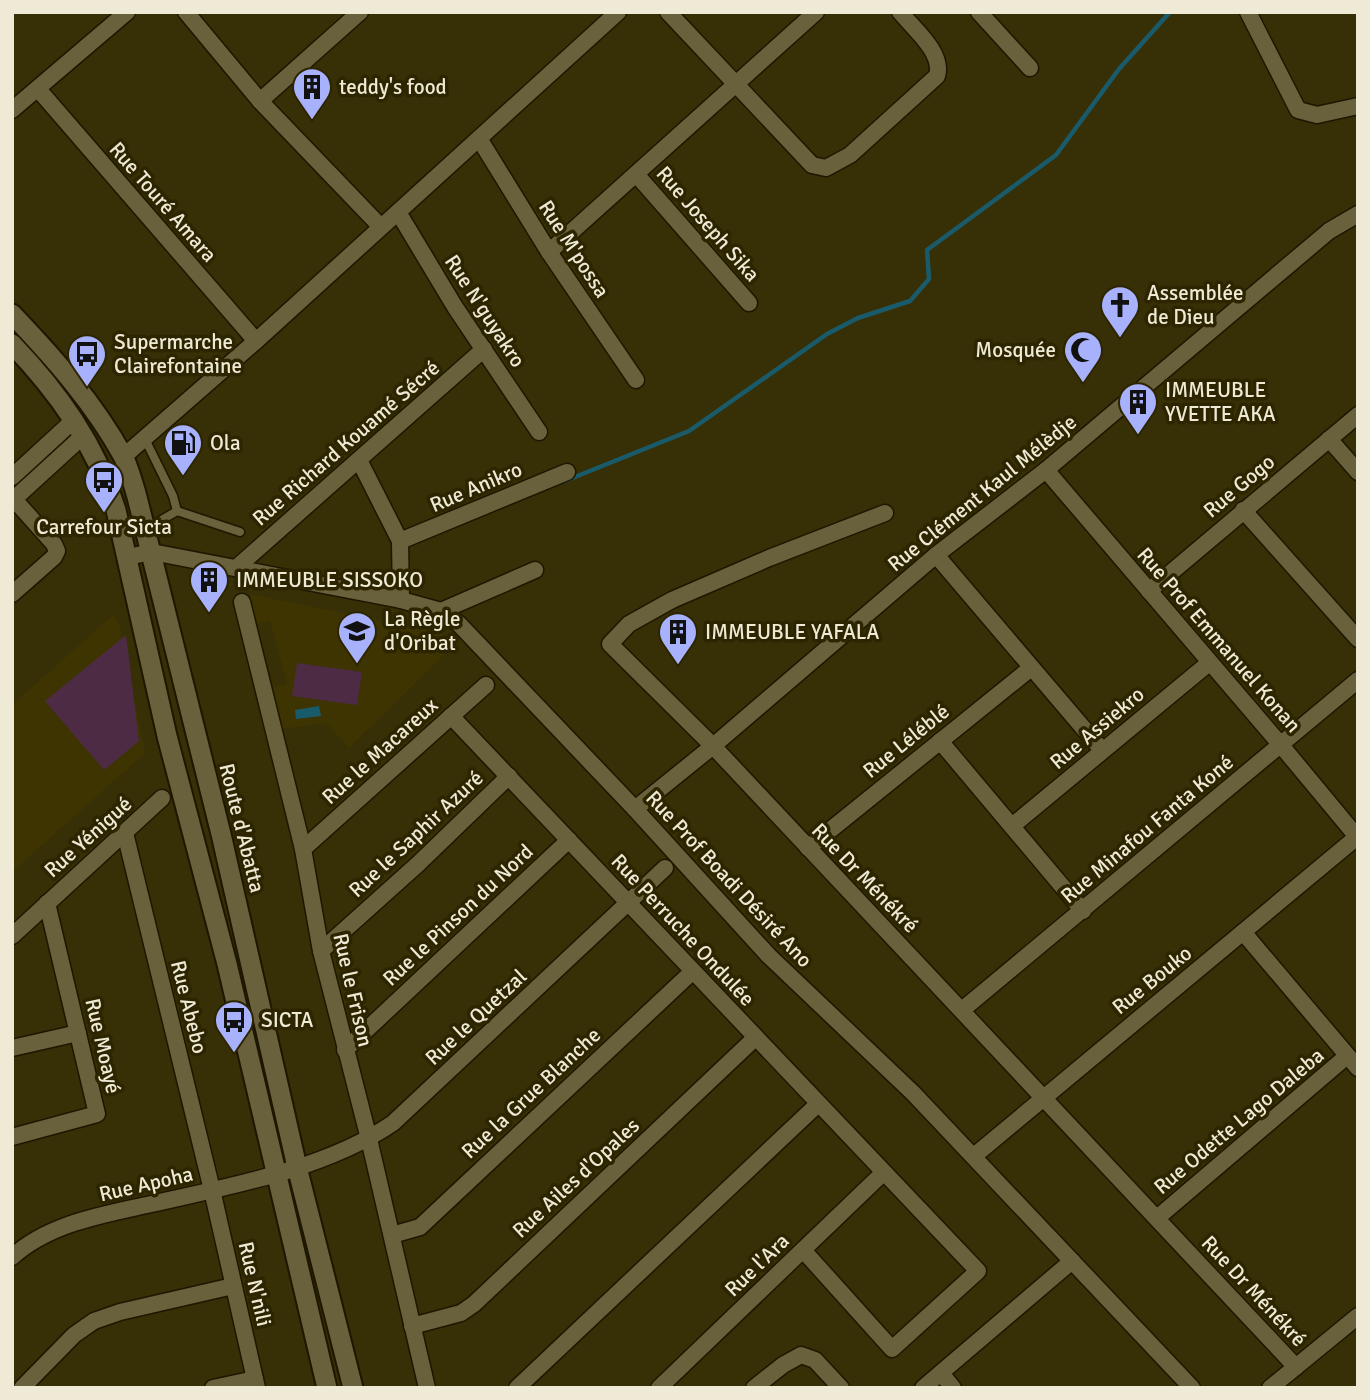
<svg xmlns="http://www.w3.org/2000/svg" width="1370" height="1400" viewBox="0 0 1370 1400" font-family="Signika,sans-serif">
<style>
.built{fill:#3e3401}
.green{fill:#4e2b45}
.water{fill:#1a5b6b}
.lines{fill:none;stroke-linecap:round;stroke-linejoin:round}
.stream{stroke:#1a5b6b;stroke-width:4.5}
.service-casing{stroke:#1d1700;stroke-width:11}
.minor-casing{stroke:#1d1700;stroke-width:19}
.tertiary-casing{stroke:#1d1700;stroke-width:23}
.service{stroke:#69613b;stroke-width:8}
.minor{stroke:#69613b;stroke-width:16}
.tertiary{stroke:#69613b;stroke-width:19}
.labels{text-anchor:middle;stroke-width:7;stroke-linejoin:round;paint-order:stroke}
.poi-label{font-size:21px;fill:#eeead5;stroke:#2d2500;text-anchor:start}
.street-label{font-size:21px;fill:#eeead5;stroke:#2d2500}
</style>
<rect width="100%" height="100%" fill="#372f06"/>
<g class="built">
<polygon points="250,594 442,633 454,645 349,748 326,723 282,729 272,688 287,684 270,621 257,624"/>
<polygon points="114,614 120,627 145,753 12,872 12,705"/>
</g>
<g class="green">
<polygon points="126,635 139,741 104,770 45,701"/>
<polygon points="297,663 362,672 357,705 292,696"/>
</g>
<polygon class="water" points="319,706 321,716 296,719 295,710"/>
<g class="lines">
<polyline class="stream" points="565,481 689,431 827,334 858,318 910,301 929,279 927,250 1056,155 1119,69 1170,12"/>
<defs>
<g id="service">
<polyline points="145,439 173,496 177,511 146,529"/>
<polyline points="177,511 240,532"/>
</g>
<g id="minor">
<polyline points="186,12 260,101 381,227"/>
<path d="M668 12 812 165 826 168 850 155 937 76C944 53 914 29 900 12"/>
<polyline points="979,12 1030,68"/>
<polyline points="1248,12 1298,110 1317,115 1358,106"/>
<polyline points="38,89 256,341"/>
<polyline points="260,101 360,12"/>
<polyline points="12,110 127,12"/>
<polyline points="480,140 549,252 636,380"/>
<polyline points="636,174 749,303"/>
<polyline points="398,212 455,307 539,432"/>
<polyline points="549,252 816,12"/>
<polyline points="1329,439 1358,472"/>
<polyline points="123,457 256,341 618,12"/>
<polyline points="359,460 400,541 401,600"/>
<polyline points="1046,470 1280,744 1358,838"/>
<polyline points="12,477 74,420"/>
<polyline points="12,497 54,544 57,551 54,557 12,594"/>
<polyline points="14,499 84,435"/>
<polyline points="1243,510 1358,639"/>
<polyline points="885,513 769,558 672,600 629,624 610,644 713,746 1296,1367"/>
<polyline points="400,541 567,472"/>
<polyline points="936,555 1102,750"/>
<polyline points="127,557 152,552 401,600 441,611 459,624 635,809 769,956 913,1093 1192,1388"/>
<polyline points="236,568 484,349"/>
<polyline points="1149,591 1358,415"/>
<polyline points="242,602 303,849 321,951 369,1139 427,1388"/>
<polyline points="441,611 535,570"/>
<polyline points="451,716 978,1271 892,1349 803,1250"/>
<polyline points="940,741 1083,911"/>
<polyline points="635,809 713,746 936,555 1046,470 1329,231 1358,214"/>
<polyline points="1012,826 1209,663"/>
<polyline points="125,833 212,1190 257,1388"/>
<polyline points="808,848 1031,668"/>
<polyline points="303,849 486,685"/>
<polyline points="1243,932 1358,1068"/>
<polyline points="12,936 162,798"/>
<polyline points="321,951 418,864 509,776"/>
<polyline points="962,1010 1358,680"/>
<polyline points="12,1048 78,1033"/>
<polyline points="345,1050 569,840"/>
<polyline points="12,1137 97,1114 47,903"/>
<polyline points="974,1156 1357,837"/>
<polyline points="1157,1218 1347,1056"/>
<polyline points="392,1235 420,1227 693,971"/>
<path d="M12 1257C50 1223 102 1215 151 1204 230 1186 326 1169 393 1123L665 868"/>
<polyline points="412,1326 461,1313 474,1304 755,1038"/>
<polyline points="941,1373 953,1388"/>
<polyline points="22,1388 74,1335 94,1321 120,1312 233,1286"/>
<polyline points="213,1388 255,1379"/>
<polyline points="517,1388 818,1104"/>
<polyline points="659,1388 883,1173"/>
<polyline points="754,1388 783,1365 801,1355 815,1360 841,1388"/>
<polyline points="923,1388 1072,1261"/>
<polyline points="1270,1388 1358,1316"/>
</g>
<g id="tertiary">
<path d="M12 314C53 357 94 403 123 456 129 468 133 483 137 497L221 834 297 1167 353 1388"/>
<path d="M12 344C58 392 96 445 116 510L167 736 227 964 327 1388"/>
</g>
</defs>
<use href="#service" class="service-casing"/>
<use href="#minor" class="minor-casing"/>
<use href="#tertiary" class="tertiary-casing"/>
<use href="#service" class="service"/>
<use href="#minor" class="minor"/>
<use href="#tertiary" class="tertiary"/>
</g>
<defs>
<symbol id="building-pin" viewBox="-11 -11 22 30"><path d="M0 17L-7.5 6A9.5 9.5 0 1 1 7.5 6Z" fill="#a7b1fc" stroke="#2d2500"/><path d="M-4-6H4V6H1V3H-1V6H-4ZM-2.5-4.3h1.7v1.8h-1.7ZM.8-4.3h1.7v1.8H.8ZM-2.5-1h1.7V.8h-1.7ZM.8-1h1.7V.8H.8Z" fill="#111"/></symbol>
<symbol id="church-pin" viewBox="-11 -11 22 30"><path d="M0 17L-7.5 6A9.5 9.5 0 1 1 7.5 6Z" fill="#a7b1fc" stroke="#2d2500"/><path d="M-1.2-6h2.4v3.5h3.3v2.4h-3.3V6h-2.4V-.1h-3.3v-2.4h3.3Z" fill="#111"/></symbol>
<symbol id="mosque-pin" viewBox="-11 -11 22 30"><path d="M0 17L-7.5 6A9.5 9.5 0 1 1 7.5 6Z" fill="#a7b1fc" stroke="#2d2500"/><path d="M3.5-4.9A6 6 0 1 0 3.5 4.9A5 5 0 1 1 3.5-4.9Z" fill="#111"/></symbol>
<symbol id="bus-pin" viewBox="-11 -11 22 30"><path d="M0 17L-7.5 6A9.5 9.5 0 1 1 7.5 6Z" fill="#a7b1fc" stroke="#2d2500"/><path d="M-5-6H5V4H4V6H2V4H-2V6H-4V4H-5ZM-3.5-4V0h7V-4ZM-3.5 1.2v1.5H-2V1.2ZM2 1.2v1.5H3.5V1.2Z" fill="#111"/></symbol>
<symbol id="fuel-pin" viewBox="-11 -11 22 30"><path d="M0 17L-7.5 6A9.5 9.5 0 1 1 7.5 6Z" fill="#a7b1fc" stroke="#2d2500"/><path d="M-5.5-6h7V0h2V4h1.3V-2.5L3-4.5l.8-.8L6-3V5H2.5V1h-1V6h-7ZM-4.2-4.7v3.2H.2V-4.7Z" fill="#111"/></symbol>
<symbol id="school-pin" viewBox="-11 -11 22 30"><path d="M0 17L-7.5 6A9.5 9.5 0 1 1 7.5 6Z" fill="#a7b1fc" stroke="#2d2500"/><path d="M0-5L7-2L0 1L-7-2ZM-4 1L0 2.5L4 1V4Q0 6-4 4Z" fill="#111"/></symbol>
</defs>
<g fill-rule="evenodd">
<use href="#building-pin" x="290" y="65" width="44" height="60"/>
<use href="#church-pin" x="1098" y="283" width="44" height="60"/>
<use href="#mosque-pin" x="1061" y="328" width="44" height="60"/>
<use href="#bus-pin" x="65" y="332" width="44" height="60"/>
<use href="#building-pin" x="1116" y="380" width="44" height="60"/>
<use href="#fuel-pin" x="161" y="421" width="44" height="60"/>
<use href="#bus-pin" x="82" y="458" width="44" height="60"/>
<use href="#building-pin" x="187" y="558" width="44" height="60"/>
<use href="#school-pin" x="335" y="609" width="44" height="60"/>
<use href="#building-pin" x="656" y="610" width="44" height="60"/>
<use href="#bus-pin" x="212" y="998" width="44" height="60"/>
</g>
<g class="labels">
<g class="poi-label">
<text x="339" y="94">teddy's food</text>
<text x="1147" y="300">Assemblée<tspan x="1147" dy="24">de Dieu</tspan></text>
<text x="114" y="349">Supermarche<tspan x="114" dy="24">Clairefontaine</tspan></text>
<text x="1056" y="357" text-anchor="end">Mosquée</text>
<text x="1165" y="397">IMMEUBLE<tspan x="1165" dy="24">YVETTE AKA</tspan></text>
<text x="210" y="450">Ola</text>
<text x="104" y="534" text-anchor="middle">Carrefour Sicta</text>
<text x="236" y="587">IMMEUBLE SISSOKO</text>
<text x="384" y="626">La Règle<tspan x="384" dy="24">d'Oribat</tspan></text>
<text x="705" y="639">IMMEUBLE YAFALA</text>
<text x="261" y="1027">SICTA</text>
</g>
<g class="street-label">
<text transform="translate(163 202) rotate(49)" y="7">Rue Touré Amara</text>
<text transform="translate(708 224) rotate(49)" y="7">Rue Joseph Sika</text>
<text transform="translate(574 249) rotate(57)" y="7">Rue M'possa</text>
<text transform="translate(485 311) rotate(57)" y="7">Rue N'guyakro</text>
<text transform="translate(346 443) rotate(-41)" y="7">Rue Richard Kouamé Sécré</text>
<text transform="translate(1239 486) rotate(-40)" y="7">Rue Gogo</text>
<text transform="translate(476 487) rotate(-23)" y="7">Rue Anikro</text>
<text transform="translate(982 493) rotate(-39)" y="7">Rue Clément Kaul Mélèdje</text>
<text transform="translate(1219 640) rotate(49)" y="7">Rue Prof Emmanuel Konan</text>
<text transform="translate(1097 728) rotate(-40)" y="7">Rue Assiekro</text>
<text transform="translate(906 741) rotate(-39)" y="7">Rue Léléblé</text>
<text transform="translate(380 751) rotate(-42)" y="7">Rue le Macareux</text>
<text transform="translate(242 828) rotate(76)" y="7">Route d'Abatta</text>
<text transform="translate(1147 829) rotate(-40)" y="7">Rue Minafou Fanta Koné</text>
<text transform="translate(416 834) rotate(-43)" y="7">Rue le Saphir Azuré</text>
<text transform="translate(88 837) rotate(-42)" y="7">Rue Yénigué</text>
<text transform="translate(865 878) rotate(46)" y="7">Rue Dr Ménékré</text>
<text transform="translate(729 879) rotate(47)" y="7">Rue Prof Boadi Désiré Ano</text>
<text transform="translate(458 915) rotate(-43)" y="7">Rue le Pinson du Nord</text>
<text transform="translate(683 930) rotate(47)" y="7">Rue Perruche Ondulée</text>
<text transform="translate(1152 980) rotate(-39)" y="7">Rue Bouko</text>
<text transform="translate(353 990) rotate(77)" y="7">Rue le Frison</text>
<text transform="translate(189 1007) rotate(76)" y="7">Rue Abebo</text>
<text transform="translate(476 1017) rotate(-43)" y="7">Rue le Quetzal</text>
<text transform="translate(103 1046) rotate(77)" y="7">Rue Moayé</text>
<text transform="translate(531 1093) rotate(-43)" y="7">Rue la Grue Blanche</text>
<text transform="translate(1239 1121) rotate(-40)" y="7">Rue Odette Lago Daleba</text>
<text transform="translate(576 1178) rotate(-43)" y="7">Rue Ailes d'Opales</text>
<text transform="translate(146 1184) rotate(-13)" y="7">Rue Apoha</text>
<text transform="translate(757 1265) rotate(-44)" y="7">Rue l'Ara</text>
<text transform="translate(255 1284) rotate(77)" y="7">Rue N'nili</text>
<text transform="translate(1254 1291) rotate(47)" y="7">Rue Dr Ménékré</text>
</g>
</g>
<rect width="1370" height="1400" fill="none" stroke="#eeead5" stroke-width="28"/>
</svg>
